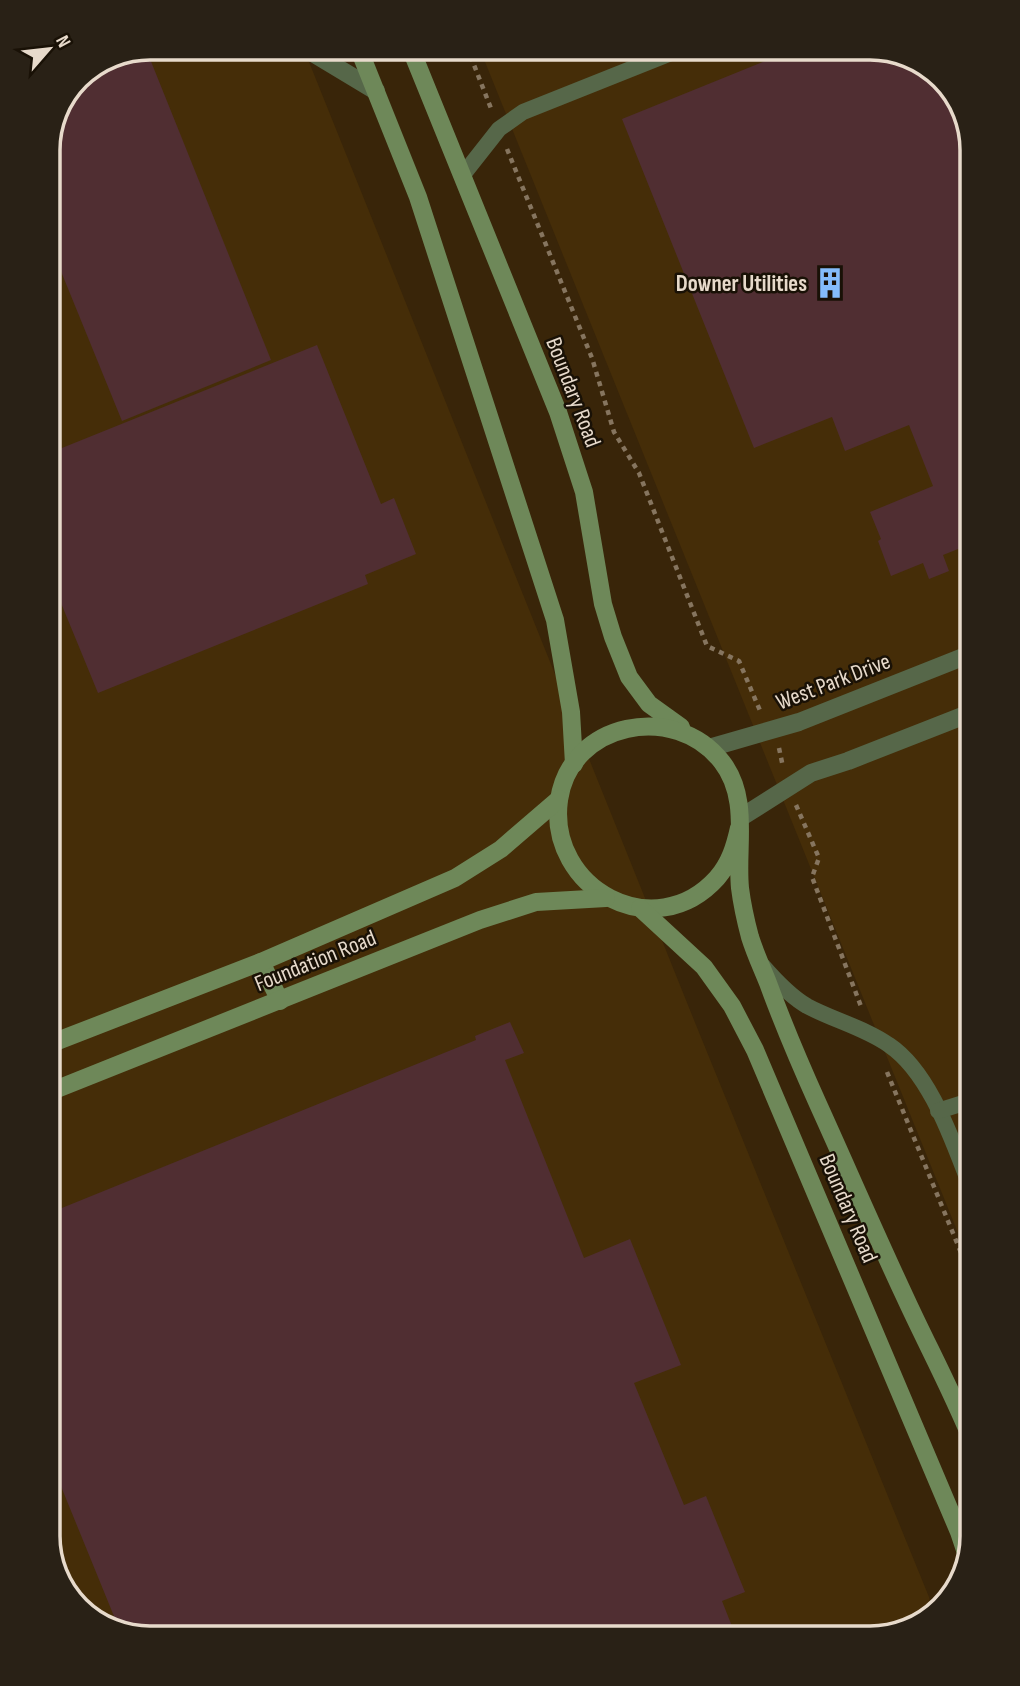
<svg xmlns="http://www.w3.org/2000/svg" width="1020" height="1686" viewBox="0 0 1020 1686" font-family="'Sofia Sans Condensed',sans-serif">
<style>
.built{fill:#452d08}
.building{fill:#502e32}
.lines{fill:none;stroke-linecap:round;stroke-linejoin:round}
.path{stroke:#86755f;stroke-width:4.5;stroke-dasharray:5 5;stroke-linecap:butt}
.lane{stroke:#566749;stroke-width:16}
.street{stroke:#566749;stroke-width:18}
.secondary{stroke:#6e8859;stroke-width:18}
.labels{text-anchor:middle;stroke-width:5;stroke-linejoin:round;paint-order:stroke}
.poi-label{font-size:23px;font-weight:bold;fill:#e7dacb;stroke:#191106;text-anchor:end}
.street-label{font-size:23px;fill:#e7dacb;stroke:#191106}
.rim{fill:none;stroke:#e7dacb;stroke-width:3.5}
</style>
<rect width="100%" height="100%" fill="#392509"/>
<g class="built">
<polygon points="150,47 303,47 696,1025 929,1597 932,1614 915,1628 870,1639 143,1639 93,1622 58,1581 47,1536 47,143 78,77"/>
<polygon points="479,47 877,48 928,65 962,105 973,150 973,1270"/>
</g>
<g class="building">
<polygon points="800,47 877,48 928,65 962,105 973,150 973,543 943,555 949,571 929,579 923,563 891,576 878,541 881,539 870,512 933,486 909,425 845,451 832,417 754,448 622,119"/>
<polygon points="146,49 271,360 122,421 47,237 47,143 78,77"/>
<polygon points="317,345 381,504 394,498 416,554 365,575 368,584 98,693 47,569 47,454"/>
<polygon points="510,1022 524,1053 505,1060 584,1258 630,1239 681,1365 634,1383 684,1505 706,1496 745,1592 722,1601 737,1639 143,1639 120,1631 47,1452 47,1214 476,1040 475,1036"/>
</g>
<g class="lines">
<g class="path">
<polyline points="467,47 492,111"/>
<polyline points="507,149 592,358 614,432 639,473 707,646 739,661 761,713"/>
<polyline points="779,748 783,767"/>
<polyline points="796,805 819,858 812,877 862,1009"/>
<polyline points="887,1072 973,1282"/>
</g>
<g class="lane">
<polyline points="462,176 499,129 523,112 686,47"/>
<polyline points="973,909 970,899 973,866"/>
<path d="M763 966C776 981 790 996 807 1006 833 1020 865 1028 889 1045 932 1074 954 1146 973 1193"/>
<polyline points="938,1111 973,1100"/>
</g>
<g class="street">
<polyline points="303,47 376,91"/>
<polyline points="709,748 799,722 973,653"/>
<polyline points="740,818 811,773 848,761 973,712"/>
</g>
<g class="secondary">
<polyline points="358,47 418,197 555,620 571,712 574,764"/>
<polyline points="410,47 558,412 584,492 603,604 613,637 629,677 649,704 681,727"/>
<path d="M739 828C735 846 730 863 717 878 655 947 547 889 559 800 570 722 675 701 722 762 750 798 736 846 740 888 742 904 746 922 750 937 755 953 762 968 768 983 783 1024 800 1064 818 1104 847 1168 875 1233 905 1297 927 1345 953 1393 973 1443"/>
<polyline points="640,908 704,967 732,1006 755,1050 959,1532 967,1556"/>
<polyline points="261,962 280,1001"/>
<polyline points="47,1045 261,962 455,878 501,849 559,799"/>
<polyline points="47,1093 480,920 536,902 606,898"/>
</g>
</g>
<defs>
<symbol id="building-bare" viewBox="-9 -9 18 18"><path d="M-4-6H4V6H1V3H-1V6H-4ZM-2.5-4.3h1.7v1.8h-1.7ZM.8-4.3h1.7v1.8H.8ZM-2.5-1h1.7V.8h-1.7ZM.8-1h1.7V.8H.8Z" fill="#84bcfb" stroke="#191106" stroke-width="2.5" paint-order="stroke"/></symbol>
</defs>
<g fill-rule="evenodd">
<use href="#building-bare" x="808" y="261" width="44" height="44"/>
</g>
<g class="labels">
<g class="poi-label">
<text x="807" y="291">Downer Utilities</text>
</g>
<g class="street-label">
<text transform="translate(574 392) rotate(69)" y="8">Boundary Road</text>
<text transform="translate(833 681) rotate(-21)" y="8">West Park Drive</text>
<text transform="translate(315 960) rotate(-22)" y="8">Foundation Road</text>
<text transform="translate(849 1208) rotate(67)" y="8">Boundary Road</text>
</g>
</g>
<path d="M0 0H1020V1686H0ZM150 60H870A90 90 0 0 1 960 150V1536A90 90 0 0 1 870 1626H150A90 90 0 0 1 60 1536V150A90 90 0 0 1 150 60Z" fill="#292116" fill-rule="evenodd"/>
<path class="rim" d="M150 60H870A90 90 0 0 1 960 150V1536A90 90 0 0 1 870 1626H150A90 90 0 0 1 60 1536V150A90 90 0 0 1 150 60Z"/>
<g transform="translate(49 49) rotate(62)" stroke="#191106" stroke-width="5" paint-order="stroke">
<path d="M0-5L12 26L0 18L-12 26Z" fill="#e7dacb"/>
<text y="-10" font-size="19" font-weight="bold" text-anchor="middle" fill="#e7dacb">N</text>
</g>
</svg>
